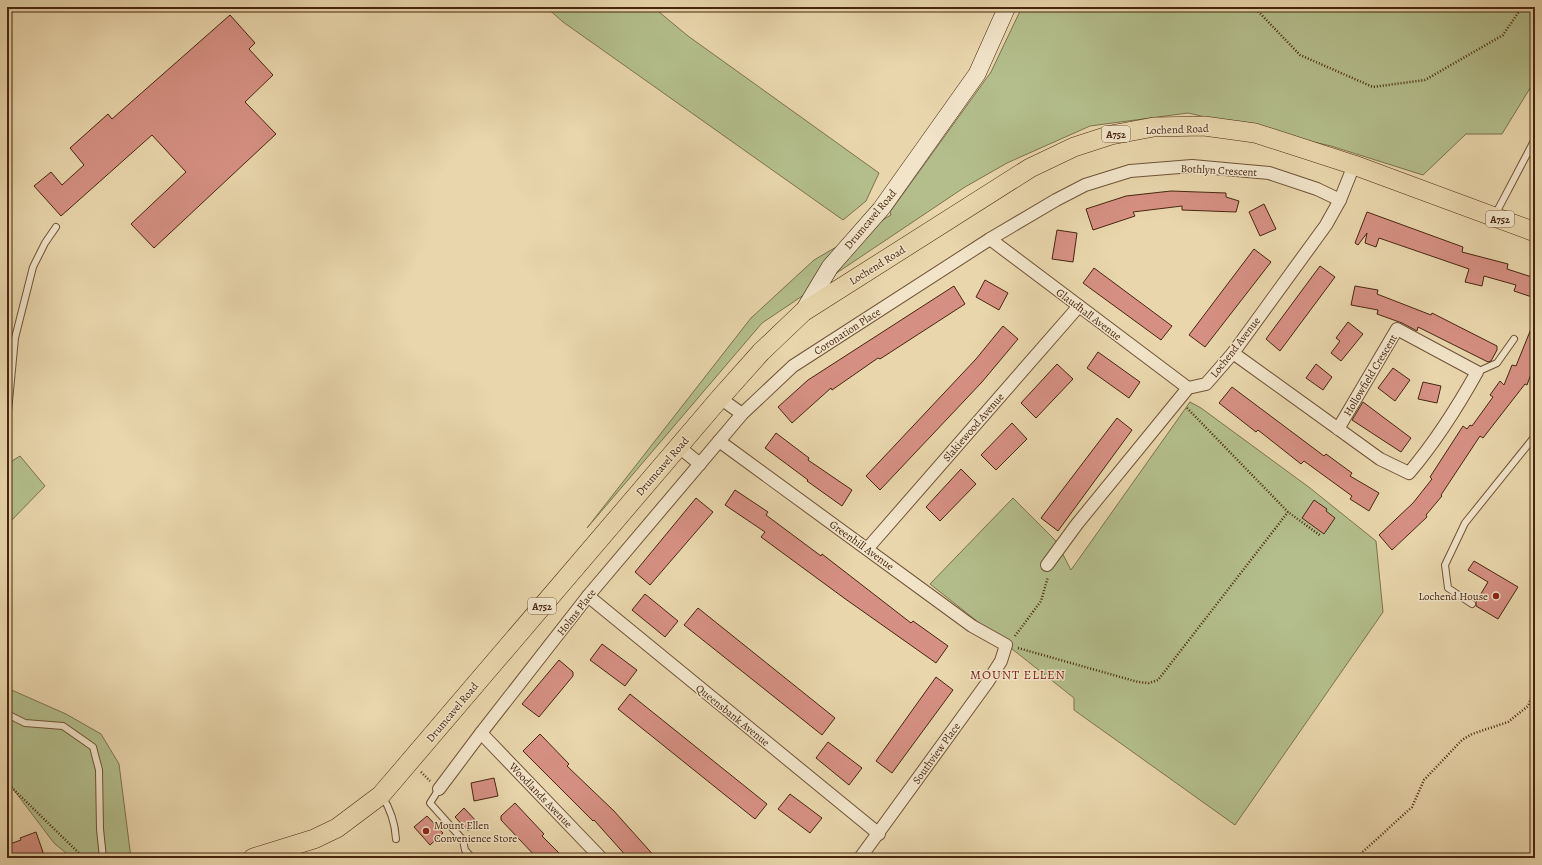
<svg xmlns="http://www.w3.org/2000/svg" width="1542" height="865" viewBox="0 0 1542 865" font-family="Alegreya,serif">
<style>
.green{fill:#b3be8c;stroke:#7d724e}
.building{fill:#d69083;stroke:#47260f}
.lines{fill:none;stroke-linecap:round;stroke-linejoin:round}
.lane-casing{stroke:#705236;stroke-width:8}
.street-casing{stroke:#705236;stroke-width:14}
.secondary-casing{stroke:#47260f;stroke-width:18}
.primary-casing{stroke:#47260f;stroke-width:20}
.path{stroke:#47260f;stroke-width:2.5;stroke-dasharray:1 2;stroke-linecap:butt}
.lane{stroke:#f1e4c9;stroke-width:6}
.street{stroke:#f1e4c9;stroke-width:12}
.secondary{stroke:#f1e4c9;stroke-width:17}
.primary{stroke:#e9d6ac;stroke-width:19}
.poi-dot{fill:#8f2418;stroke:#f1e4c9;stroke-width:1.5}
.labels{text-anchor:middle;stroke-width:3;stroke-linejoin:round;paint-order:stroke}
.shield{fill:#f1e4c9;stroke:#7a5f47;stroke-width:1}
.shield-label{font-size:10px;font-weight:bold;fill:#47260f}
.street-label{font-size:11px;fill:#47260f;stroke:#f1e4c9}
.poi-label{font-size:11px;fill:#47260f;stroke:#f1e4c9;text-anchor:end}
.quarter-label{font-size:13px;letter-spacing:1px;fill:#7a1f14;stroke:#f1e4c9}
</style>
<rect width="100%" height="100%" fill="#e9d6ac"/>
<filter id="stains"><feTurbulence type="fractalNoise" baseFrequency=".005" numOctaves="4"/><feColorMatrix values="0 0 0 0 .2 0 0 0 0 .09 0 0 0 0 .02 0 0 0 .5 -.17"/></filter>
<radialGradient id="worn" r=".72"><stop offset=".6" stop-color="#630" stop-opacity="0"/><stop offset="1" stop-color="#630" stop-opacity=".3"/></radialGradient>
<g class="green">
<polygon points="546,7 653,7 688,36 879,173 866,201 843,220 563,22"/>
<polygon points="1022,7 1535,7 1535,80 1502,134 1466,134 1423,175 1331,146 1188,113 1090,126 1007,163 965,187 762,323 587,528 751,318 814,260 891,215 890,212 991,72"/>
<polygon points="1190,402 1201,408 1310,488 1376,541 1383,612 1235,825 1074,710 1074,698 930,584 1013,498 1056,541 1071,570"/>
<polygon points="20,456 45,486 7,525 7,464"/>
<polygon points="7,688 66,714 101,734 119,764 131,858 72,858 54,843 7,781"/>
</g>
<g class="building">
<polygon points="230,15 255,43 249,49 273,75 245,102 276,134 154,248 131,224 186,172 152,135 61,216 34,186 51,172 62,185 84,165 70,148 108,114 112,119"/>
<polygon points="1171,191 1226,193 1226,197 1239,201 1236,212 1182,210 1182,206 1133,212 1135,216 1093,230 1086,209 1126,196"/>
<polygon points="1264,204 1276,229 1260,236 1249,212"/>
<polygon points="1367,212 1463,247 1462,252 1508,264 1507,269 1535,278 1535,298 1514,291 1516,285 1484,276 1482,286 1465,282 1469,269 1379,238 1376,247 1365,243 1367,233 1358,245 1355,243"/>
<polygon points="1057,230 1077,233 1073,262 1052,259"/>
<polygon points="1254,249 1271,262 1205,347 1189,335"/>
<polygon points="1320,266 1335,277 1280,351 1266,339"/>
<polygon points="1094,268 1172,326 1161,340 1083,283"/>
<polygon points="985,280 1008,293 999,310 976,297"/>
<polygon points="954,286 965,304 880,359 878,358 832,390 831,388 792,423 778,407 808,380"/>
<polygon points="1355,286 1378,290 1377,294 1431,315 1432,313 1497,346 1497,350 1491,361 1488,362 1418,327 1417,331 1402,323 1377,314 1378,310 1351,305"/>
<polygon points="1535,319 1535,363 1527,385 1525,384 1483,438 1480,436 1441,495 1442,496 1426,515 1427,517 1392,550 1379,535 1413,503 1432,479 1430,477 1463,426 1467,429 1470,425 1472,426 1493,397 1490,395 1500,381 1504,385 1512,365 1516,366"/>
<polygon points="1348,322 1363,334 1341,361 1331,353 1340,341 1336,338"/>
<polygon points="1003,326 1018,339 982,382 880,490 866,476 976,359"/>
<polygon points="1098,352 1140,382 1129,398 1087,368"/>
<polygon points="1057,364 1073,379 1036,418 1021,403"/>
<polygon points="1316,364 1332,377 1323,390 1306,378"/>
<polygon points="1393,368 1410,380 1395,401 1378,388"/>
<polygon points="1423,382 1441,386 1437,403 1418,399"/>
<polygon points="1232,387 1324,456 1326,454 1352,473 1350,476 1379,493 1369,511 1350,499 1352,496 1304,461 1301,464 1258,430 1256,432 1219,403"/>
<polygon points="1363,402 1411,438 1401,452 1352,420"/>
<polygon points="1117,418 1132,430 1058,531 1041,518"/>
<polygon points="1012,423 1027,439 996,470 981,455"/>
<polygon points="776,433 809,458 808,460 852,490 842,506 807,481 808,480 765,448"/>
<polygon points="961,469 976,484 940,521 926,507"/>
<polygon points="735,490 768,512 766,515 821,556 822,554 911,623 913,621 948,646 936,663 844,598 761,537 765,532 725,505"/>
<polygon points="696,498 713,512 650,585 635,572"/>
<polygon points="1314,500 1327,509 1326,511 1335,518 1324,534 1302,518"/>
<polygon points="1474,561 1518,587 1498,619 1476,606 1476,602 1488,582 1468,570"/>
<polygon points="645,594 678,621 665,637 632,610"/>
<polygon points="698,608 835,718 822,735 684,625"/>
<polygon points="602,644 637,670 625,686 590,660"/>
<polygon points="559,660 573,672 573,676 539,717 522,704"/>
<polygon points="936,677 953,690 892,773 876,761"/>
<polygon points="630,694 767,804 755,819 618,709"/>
<polygon points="540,734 569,764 567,766 614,811 656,858 628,858 594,820 593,821 523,751"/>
<polygon points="828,742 862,768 849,785 816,758"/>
<polygon points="494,778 498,796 474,801 471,783"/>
<polygon points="790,794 822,818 810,833 778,809"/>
<polygon points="515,803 544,834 542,836 564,858 537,858 501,820 501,816"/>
<polygon points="464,808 478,823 468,831 455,817"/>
<polygon points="427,816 443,833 430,845 414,827"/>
<polygon points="36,832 45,858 7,858 7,845 21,840 20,838"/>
</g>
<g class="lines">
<defs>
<g id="lane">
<polyline points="1495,215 1535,139"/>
<polyline points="7,358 12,364"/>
<polyline points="1477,372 1497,363 1514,339"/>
<polyline points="7,422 15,338 33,267 45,243 56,227"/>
<polyline points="1472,604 1448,588 1445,565 1465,523 1535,436"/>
<polyline points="7,714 25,723 63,726 93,747 99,770 100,829 103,858"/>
<polyline points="439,789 430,803 463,840 465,850 472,858"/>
<path d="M382 796C391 810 395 822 396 839"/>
</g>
<g id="street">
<polyline points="990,239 1188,388"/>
<path d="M1233 353 1380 459 1409 473C1436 441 1457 408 1477 372L1397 329 1338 429"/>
<polyline points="720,398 742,414"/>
<polyline points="719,441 972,626 1006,645 1001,661 987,683 860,858"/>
<polyline points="679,447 700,464"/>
<polyline points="867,549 1079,306"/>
<polyline points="1047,565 1077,524 1188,388 1206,384 1233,353 1326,225 1340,200 1354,165"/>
<polyline points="588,596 879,834"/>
<polyline points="481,733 601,858"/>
<polyline points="439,789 481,733 588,596 742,414 793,366 990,239 1056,200 1085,185 1130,171 1192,166 1269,173 1317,189 1340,200"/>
</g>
<polyline id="secondary" points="803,312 830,267 881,209 977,74 1007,7"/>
<polyline id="primary" points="253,858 314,839 337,828 381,795 720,398 761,352 803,312 1030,168 1074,147 1111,135 1154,127 1204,126 1255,133 1354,165 1535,232"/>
</defs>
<use href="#lane" class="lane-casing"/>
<use href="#street" class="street-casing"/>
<use href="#secondary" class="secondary-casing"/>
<use href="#primary" class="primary-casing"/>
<g class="path">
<polyline points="1254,7 1300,55 1373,87 1425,80 1503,35 1522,7"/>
<polyline points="1187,408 1288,512 1321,536"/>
<polyline points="1015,636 1041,601 1048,577"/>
<polyline points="1018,648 1138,682 1149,683 1158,680 1288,512"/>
<polyline points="421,772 430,781"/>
<polyline points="7,783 84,858"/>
<polyline points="1356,858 1412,807 1424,780 1462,740 1472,734 1508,722 1528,706 1535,689"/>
</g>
<use href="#lane" class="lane"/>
<use href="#street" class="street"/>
<use href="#secondary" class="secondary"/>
<use href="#primary" class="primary"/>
</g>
<g class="poi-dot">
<circle cx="1496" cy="596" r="4"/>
<circle cx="426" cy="831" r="4"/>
</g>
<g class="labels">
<g class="shield">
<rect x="1102" y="126" width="28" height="16" rx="3"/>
<rect x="1486" y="211" width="28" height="16" rx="3"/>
<rect x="528" y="598" width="28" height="16" rx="3"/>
</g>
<g class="shield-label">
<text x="1116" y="138">A752</text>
<text x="1500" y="223">A752</text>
<text x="542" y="610">A752</text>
</g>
<g class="street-label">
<text transform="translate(1177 129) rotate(-2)" y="4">Lochend Road</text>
<text transform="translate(1219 170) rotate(3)" y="4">Bothlyn Crescent</text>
<text transform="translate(870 219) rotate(-50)" y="4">Drumcavel Road</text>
<text transform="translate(877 265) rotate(-32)" y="4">Lochend Road</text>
<text transform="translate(1089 314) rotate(37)" y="4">Glaudhall Avenue</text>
<text transform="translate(847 331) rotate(-33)" y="4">Coronation Place</text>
<text transform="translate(1235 347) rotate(-52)" y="4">Lochend Avenue</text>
<text transform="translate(1370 375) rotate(-59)" y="4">Hollowfield Crescent</text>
<text transform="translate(973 427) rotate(-49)" y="4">Slakiewood Avenue</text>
<text transform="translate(662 466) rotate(-49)" y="4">Drumcavel Road</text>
<text transform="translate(862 545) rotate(36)" y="4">Greenhill Avenue</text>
<text transform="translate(576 612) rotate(-52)" y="4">Holms Place</text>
<text transform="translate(452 712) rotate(-50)" y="4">Drumcavel Road</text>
<text transform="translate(733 715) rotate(39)" y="4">Queensbank Avenue</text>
<text transform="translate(936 753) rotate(-54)" y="4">Southview Place</text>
<text transform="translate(541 795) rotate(46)" y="4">Woodlands Avenue</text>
</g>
<g class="poi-label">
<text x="1488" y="600">Lochend House</text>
<text x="434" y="829" text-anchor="start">Mount Ellen<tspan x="434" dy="13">Convenience Store</tspan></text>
</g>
<g class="quarter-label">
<text x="1018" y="679">MOUNT ELLEN</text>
</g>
</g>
<rect width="1542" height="865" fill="none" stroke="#e9d6ac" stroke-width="24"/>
<rect x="8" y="8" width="1526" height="849" fill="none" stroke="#47260f" stroke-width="2"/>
<rect x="12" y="12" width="1518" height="841" fill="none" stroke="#47260f"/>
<rect width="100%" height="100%" filter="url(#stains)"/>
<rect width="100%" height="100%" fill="url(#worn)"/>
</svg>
